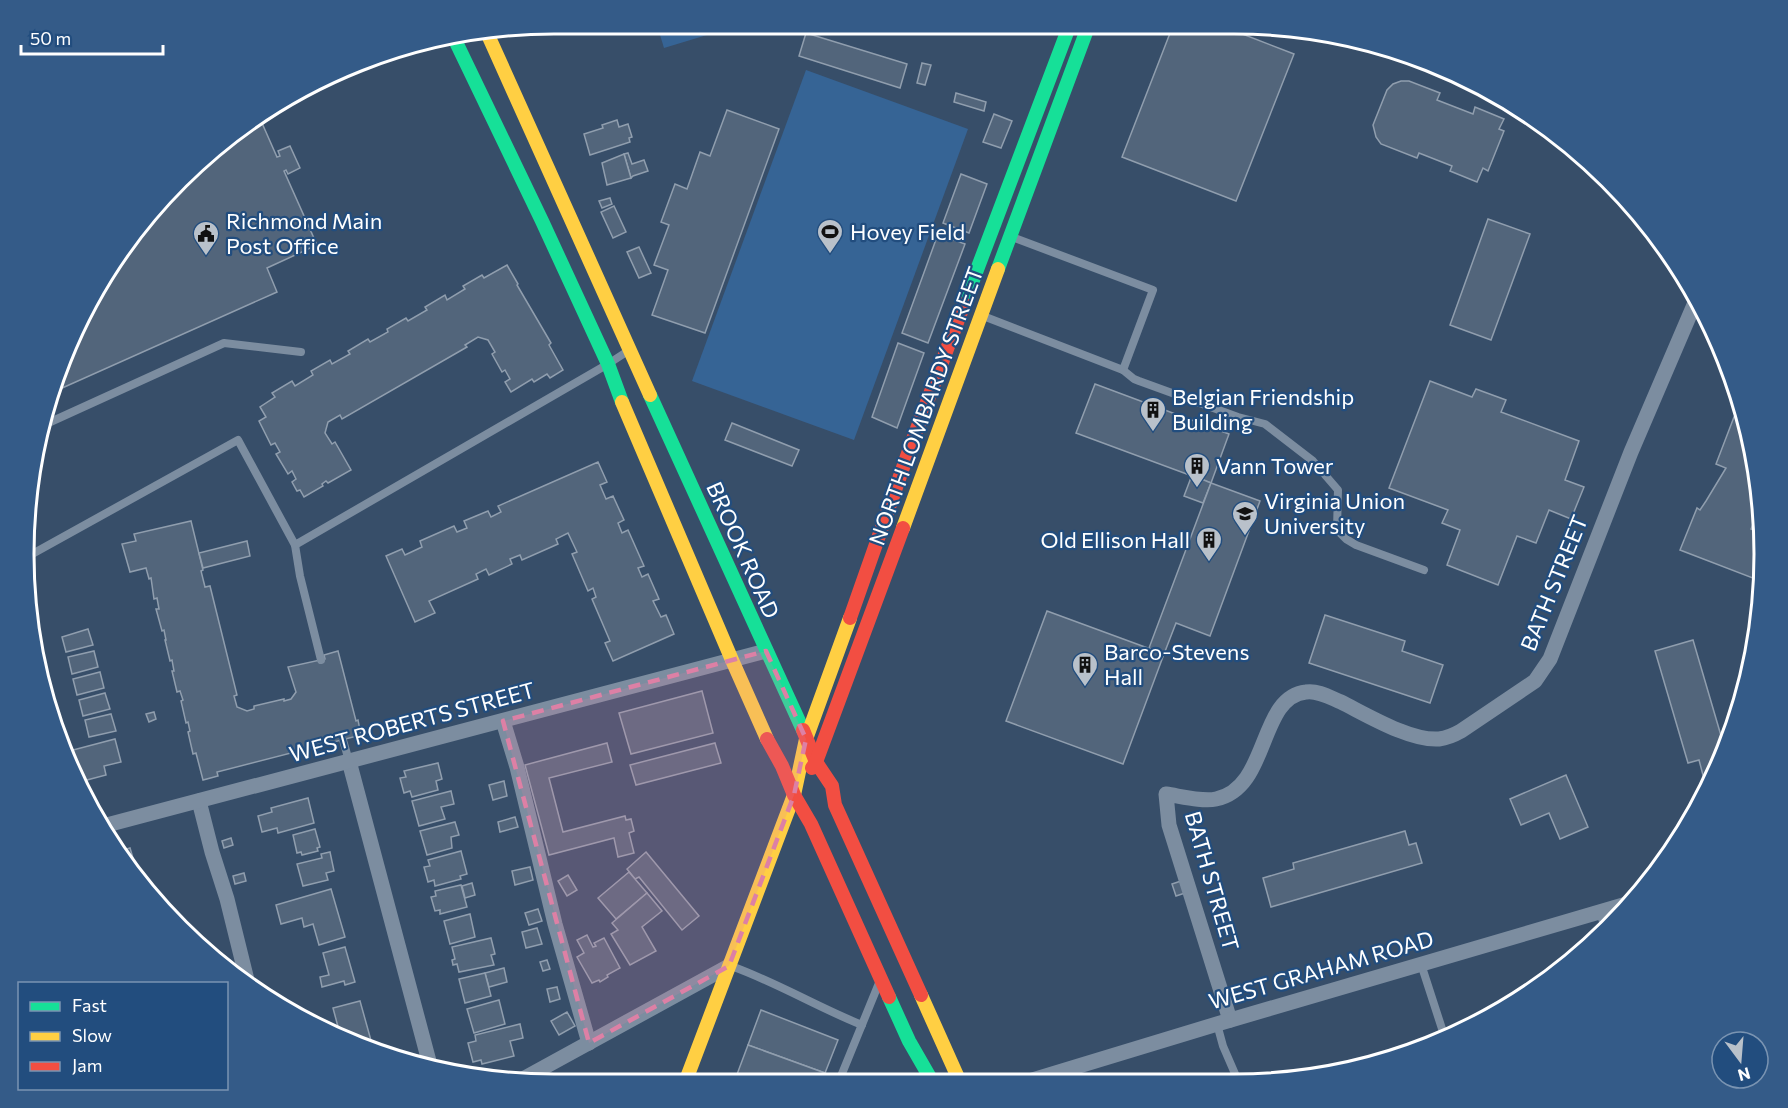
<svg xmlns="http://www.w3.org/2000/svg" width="1788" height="1108" viewBox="0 0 1788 1108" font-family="Commissioner,sans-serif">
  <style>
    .green { fill: #366495 }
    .building { fill: #52657b; stroke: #909eae; stroke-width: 1.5 }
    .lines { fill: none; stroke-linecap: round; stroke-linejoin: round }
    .lane { stroke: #7c8da0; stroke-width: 8 }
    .street { stroke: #7c8da0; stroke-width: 15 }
    .fast { stroke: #16e098; stroke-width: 14 }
    .slow { stroke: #ffcf43; stroke-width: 14 }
    .jam { stroke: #f24e42; stroke-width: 14 }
    .marked { fill: #dd80a5; fill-opacity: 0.2; stroke: #dd80a5; stroke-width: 4.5; stroke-dasharray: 12 8; stroke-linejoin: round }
    .labels { text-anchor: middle; stroke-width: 4.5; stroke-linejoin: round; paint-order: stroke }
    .poi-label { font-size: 22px; fill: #fff; stroke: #224d7e; text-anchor: start }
    .street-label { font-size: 22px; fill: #fff; stroke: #224d7e }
    .rim { fill: none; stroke: #fff; stroke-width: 3 }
  </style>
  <rect width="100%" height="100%" fill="#374e69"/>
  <g class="green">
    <polygon points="657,25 740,25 664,48"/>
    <polygon points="806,70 968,129 854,440 692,381"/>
  </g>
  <g class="building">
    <polygon points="1172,28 1227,28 1294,54 1236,201 1122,157"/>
    <polygon points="806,33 907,64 900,88 799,56"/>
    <polygon points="922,63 931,65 925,85 917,83"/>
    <polygon points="1401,81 1409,81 1440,93 1437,100 1473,114 1475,107 1504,119 1499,129 1504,131 1488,171 1483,168 1477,182 1450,171 1452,166 1419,153 1417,158 1381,144 1376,137 1373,125 1387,90 1393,84"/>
    <polygon points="956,93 986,102 984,111 954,102"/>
    <polygon points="727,110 779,129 705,333 652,315 668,270 654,265 669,225 661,222 675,184 687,189 700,152 710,156"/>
    <polygon points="258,114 277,157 280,156 278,151 290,146 300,168 288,174 286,170 284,171 317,245 267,268 277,292 51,393 52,383 134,231"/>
    <polygon points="994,114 1012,121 1001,148 983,142"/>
    <polygon points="617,120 619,127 628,124 632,137 629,138 630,142 590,155 584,134 603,128 602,125"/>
    <polygon points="628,153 632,164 644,160 648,171 633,176 631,178 624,154"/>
    <polygon points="624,154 631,178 607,185 602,163"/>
    <polygon points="961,174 987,184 969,233 943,223"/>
    <polygon points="610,198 612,204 602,208 599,201"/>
    <polygon points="614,206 626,232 613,238 601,212"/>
    <polygon points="1488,219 1530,234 1491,340 1450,325"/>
    <polygon points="938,234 965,244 928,343 902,333"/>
    <polygon points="639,247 651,273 639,278 627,252"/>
    <polygon points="507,265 518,284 517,285 551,343 549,345 563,370 550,378 547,374 534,382 532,379 511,392 505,382 510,379 505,370 502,372 492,354 495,352 488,340 478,337 465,345 467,347 342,419 340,415 328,422 325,433 332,444 335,442 351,470 328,483 326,481 322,484 323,486 304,497 300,490 297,491 292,482 296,479 292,471 288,474 276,454 280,452 275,443 271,445 259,421 266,417 260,407 275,397 272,393 292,381 295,386 313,375 311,371 330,360 332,364 350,354 348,351 368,339 370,342 388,332 387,329 406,318 408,321 427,310 425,307 445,295 447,300 465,289 463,286 482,275 484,278"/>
    <polygon points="898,343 924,353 897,428 872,417"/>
    <polygon points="1430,381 1472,397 1476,389 1506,400 1501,412 1579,441 1565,480 1584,487 1571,519 1549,510 1536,543 1517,536 1498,585 1447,565 1460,530 1442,523 1448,510 1389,488"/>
    <polygon points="1095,384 1229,434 1211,483 1076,433"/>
    <polygon points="1734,417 1744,421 1744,420 1760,485 1760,507 1751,529 1761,533 1763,582 1680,550 1697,508 1700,510 1706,501 1726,468 1716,464"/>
    <polygon points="732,423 799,450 792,466 725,440"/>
    <polygon points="598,462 607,482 600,485 606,499 613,496 624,520 618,523 622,533 628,530 644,566 638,568 642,577 648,574 659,599 653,601 661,617 666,615 674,634 613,661 605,643 610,641 592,599 596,597 593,588 588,591 572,554 577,552 568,533 556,539 558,544 522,560 520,555 510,559 512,564 489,575 486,569 476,574 478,579 429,601 435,613 415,622 386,556 402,549 405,555 422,547 420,541 454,526 457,532 467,528 464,521 488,511 491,517 501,512 498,506"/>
    <polygon points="1192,475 1211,483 1203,503 1184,496"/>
    <polygon points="1211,483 1260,501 1210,636 1176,623 1164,654 1149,648"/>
    <polygon points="191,521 203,570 201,571 205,587 210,586 237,695 234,696 237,707 247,711 254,709 254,706 284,699 284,701 291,699 296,692 288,667 325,659 324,655 338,651 356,721 358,720 361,735 217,772 218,776 203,780 196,753 193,754 188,732 190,731 188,722 186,723 181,701 183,700 180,691 177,692 172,671 174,671 172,660 170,661 165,640 166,640 164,630 162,631 156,609 159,609 157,598 154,599 151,578 149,579 146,568 130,572 122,544 136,541 134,534"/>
    <polygon points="247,541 250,556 203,568 199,553"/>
    <polygon points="1047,611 1164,654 1123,764 1006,721"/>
    <polygon points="1325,615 1405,641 1402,651 1443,665 1430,703 1309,663"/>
    <polygon points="88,629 93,645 66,652 62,637"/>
    <polygon points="1693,640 1722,739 1729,737 1714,776 1704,779 1699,760 1688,763 1655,651"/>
    <polygon points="94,651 98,667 72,674 68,657"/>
    <polygon points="100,672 104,688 77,695 73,679"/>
    <polygon points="702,691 713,733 631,754 619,713"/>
    <polygon points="105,693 110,709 83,716 79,700"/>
    <polygon points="154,712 156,719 149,722 146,714"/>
    <polygon points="111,714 116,731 89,737 85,720"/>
    <polygon points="115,739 121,762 104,766 106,775 83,781 73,750"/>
    <polygon points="607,743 612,762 549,778 563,832 625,816 626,820 631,819 634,831 629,833 634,853 618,857 614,838 549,855 525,765"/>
    <polygon points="715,743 721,763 636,785 630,765"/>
    <polygon points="438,763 442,779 436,781 438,790 412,797 410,791 404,793 400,778 406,777 404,771"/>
    <polygon points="1566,775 1588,827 1560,839 1549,813 1521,825 1510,799"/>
    <polygon points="504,781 507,796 493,800 489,785"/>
    <polygon points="451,791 454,804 441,807 445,819 419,826 412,801"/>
    <polygon points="308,798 314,823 278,833 277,828 262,832 258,816 272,812 271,808"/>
    <polygon points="515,817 518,827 500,832 498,822"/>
    <polygon points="455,822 459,835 451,837 452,848 427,855 420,831"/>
    <polygon points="315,829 320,847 317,848 318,851 302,855 301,852 297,853 293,835"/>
    <polygon points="1405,831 1409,845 1416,843 1422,863 1271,907 1263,878 1294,869 1293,863"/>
    <polygon points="231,838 233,845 224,848 222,841"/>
    <polygon points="130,848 138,875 117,852"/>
    <polygon points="461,851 467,874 460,876 461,879 435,886 434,880 428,882 424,867 430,866 428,860"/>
    <polygon points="330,852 334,871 326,873 328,880 303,886 297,864 322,858 321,854"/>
    <polygon points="646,852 699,916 682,930 639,877 635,879 627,869"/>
    <polygon points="530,867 533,880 515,885 512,871"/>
    <polygon points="629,872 647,893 616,919 598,898"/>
    <polygon points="244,873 246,881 235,884 233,876"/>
    <polygon points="568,875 577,890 567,896 558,881"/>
    <polygon points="1184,880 1188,892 1176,896 1172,884"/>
    <polygon points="472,883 475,895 465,898 462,886"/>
    <polygon points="461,885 467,907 440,914 440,910 435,911 431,897 436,896 435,891"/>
    <polygon points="331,889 345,937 319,945 313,924 304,927 302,918 281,924 276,905"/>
    <polygon points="647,893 662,911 642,927 656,951 630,965 611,934 618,930 612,923"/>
    <polygon points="538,909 542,921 529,925 525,913"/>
    <polygon points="470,914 475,937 450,944 444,921"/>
    <polygon points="537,928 542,944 526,948 522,932"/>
    <polygon points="587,935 593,947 596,946 594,943 604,938 620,968 607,975 608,977 600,982 599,980 592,983 577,957 584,953 577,940"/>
    <polygon points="491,938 495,954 491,955 494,965 459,972 457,964 453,965 452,960 455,959 452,947"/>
    <polygon points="345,947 355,982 345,985 344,981 322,987 320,977 329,975 323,953"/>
    <polygon points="547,960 550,969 543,971 540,962"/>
    <polygon points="504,968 507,982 489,987 485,973"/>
    <polygon points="485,973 491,996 465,1003 459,979"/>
    <polygon points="557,987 560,999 550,1002 547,989"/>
    <polygon points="499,1000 505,1024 474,1033 467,1009"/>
    <polygon points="360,1001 372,1044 363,1047 351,1044 341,1038 333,1008"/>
    <polygon points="761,1010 838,1040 825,1073 748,1045"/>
    <polygon points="567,1012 575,1026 559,1035 551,1021"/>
    <polygon points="520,1024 523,1038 510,1041 514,1056 482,1064 481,1060 473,1062 468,1043 476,1041 475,1035"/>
    <polygon points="748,1045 825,1073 836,1078 834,1081 745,1081 736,1077"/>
  </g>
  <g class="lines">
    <g class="lane">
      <polyline points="1012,237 1153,290 1123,370"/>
      <polyline points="983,316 1123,370 1134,379 1139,381 1238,417 1265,424 1313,461 1338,490 1337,530 1346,539 1356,545 1424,570"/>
      <polyline points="46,424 224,343 301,352"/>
      <polyline points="295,545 300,576 321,660"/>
      <polyline points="25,558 238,440 295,545 608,364 628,351"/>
      <polyline points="343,740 349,761"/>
      <polyline points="1599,912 1606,928"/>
      <polyline points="1421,964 1445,1038"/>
      <path d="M 731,966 C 776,982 817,1007 862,1025"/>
      <polyline points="1217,1024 1223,1046 1239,1083"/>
      <polyline points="1315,1075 1339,1068"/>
      <polyline points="839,1081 879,983"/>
    </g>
    <g class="street">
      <polyline points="503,721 517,767 555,924 589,1043"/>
      <polyline points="349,761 430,1065"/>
      <polyline points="199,801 212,852 227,899 248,984"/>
      <polyline points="103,826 766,651"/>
      <path d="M 1230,1020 L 1169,825 L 1166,794 C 1180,796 1203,802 1216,799 C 1270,788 1258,697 1306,692 C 1318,690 1331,698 1341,702 C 1367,715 1410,741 1439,739 C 1447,738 1454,735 1461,731 L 1535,681 L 1550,659 L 1631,452 L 1697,298"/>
      <polyline points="521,1080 729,966"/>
      <polyline points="1026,1082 1217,1024 1630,903"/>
    </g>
    <g class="fast">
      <polyline points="455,40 542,221 608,364 622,402"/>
      <polyline points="998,269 1088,27"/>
      <polyline points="964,304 1069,27"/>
      <polyline points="650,395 803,730"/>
      <polyline points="889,997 909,1041 932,1081"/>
    </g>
    <g class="slow">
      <polyline points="488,35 650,395"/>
      <polyline points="622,402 732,660 767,739"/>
      <polyline points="903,528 998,269"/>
      <polyline points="921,995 960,1082"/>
      <polyline points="686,1080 794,795 806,739 850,618"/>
    </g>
    <g class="jam">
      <polyline points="850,618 912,442 964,304"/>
      <polyline points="803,730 816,762 832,786 835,805 921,995"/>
      <polyline points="767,739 782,766 794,795 811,824 889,997"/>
      <polyline points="812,768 816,762 903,528"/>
    </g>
  </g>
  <path class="marked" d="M 766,651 L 806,739 L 794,795 L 729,966 L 589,1043 L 503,721 Z"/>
  <defs>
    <symbol id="stadium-pin" viewBox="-11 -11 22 30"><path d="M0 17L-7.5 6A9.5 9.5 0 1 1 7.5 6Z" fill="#b9c1ca" stroke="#224d7e"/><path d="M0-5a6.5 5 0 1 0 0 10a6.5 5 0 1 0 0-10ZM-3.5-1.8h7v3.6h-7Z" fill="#111"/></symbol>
    <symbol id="civic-pin" viewBox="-11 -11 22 30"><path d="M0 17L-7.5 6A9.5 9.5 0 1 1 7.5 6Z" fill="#b9c1ca" stroke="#224d7e"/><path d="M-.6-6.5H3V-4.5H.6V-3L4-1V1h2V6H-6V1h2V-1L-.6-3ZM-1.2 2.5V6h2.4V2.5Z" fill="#111"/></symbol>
    <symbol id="building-pin" viewBox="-11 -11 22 30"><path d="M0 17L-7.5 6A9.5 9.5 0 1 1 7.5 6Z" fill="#b9c1ca" stroke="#224d7e"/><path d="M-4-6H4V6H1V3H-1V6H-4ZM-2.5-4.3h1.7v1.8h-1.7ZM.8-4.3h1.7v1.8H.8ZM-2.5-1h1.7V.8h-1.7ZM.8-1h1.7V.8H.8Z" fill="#111"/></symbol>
    <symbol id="university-pin" viewBox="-11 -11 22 30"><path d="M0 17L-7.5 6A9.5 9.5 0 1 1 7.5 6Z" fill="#b9c1ca" stroke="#224d7e"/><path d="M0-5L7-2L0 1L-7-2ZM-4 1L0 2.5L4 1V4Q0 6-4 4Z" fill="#111"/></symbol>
  </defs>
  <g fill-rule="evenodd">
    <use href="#stadium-pin" x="815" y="217" width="30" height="40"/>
    <use href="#civic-pin" x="191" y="219" width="30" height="40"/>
    <use href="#building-pin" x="1138" y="395" width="30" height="40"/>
    <use href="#building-pin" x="1182" y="451" width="30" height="40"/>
    <use href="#university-pin" x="1230" y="499" width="30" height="40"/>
    <use href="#building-pin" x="1194" y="525" width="30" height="40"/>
    <use href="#building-pin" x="1070" y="650" width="30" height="40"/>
  </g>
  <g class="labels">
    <g class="poi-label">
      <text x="226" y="229">Richmond Main<tspan x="226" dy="25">Post Office</tspan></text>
      <text x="850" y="240">Hovey Field</text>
      <text x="1172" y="405">Belgian Friendship<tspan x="1172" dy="25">Building</tspan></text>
      <text x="1216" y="474">Vann Tower</text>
      <text x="1264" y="509">Virginia Union<tspan x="1264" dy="25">University</tspan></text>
      <text x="1190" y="548" text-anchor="end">Old Ellison Hall</text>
      <text x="1104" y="660">Barco-Stevens<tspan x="1104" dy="25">Hall</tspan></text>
    </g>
    <g class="street-label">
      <text transform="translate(926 406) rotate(-70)" y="8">NORTH LOMBARDY STREET</text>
      <text transform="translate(743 550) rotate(66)" y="8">BROOK ROAD</text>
      <text transform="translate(1554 583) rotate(-68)" y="8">BATH STREET</text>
      <text transform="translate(412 722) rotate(-15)" y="8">WEST ROBERTS STREET</text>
      <text transform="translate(1212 881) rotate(74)" y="8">BATH STREET</text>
      <text transform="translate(1321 970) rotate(-16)" y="8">WEST GRAHAM ROAD</text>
    </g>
  </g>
  <path d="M0 0H1788V1108H0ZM554 34H1234A520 520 0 0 1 1754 554V554A520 520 0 0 1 1234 1074H554A520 520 0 0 1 34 554V554A520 520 0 0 1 554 34Z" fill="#345b88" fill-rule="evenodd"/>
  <path class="rim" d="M554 34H1234A520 520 0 0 1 1754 554V554A520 520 0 0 1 1234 1074H554A520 520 0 0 1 34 554V554A520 520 0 0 1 554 34Z"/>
  <rect x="18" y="982" width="210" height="108" fill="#224d7e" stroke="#7a94b2" stroke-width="1.5"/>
  <rect x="30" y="1002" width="30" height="9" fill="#16e098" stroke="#7a94b2" stroke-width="1.5"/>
  <text x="72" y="1012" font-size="18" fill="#ffffff">Fast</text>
  <rect x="30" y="1032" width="30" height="9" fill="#ffcf43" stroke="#7a94b2" stroke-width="1.5"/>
  <text x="72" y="1042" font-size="18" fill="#ffffff">Slow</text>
  <rect x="30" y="1062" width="30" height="9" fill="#f24e42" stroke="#7a94b2" stroke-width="1.5"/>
  <text x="72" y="1072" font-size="18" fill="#ffffff">Jam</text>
  <g transform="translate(1740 1060) rotate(164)"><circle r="28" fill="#224d7e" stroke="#7a94b2" stroke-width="1.5"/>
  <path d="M0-4.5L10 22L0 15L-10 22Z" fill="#b9c1ca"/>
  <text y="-9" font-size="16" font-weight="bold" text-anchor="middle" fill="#ffffff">N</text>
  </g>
  <path d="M21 45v9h142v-9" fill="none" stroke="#ffffff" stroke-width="3"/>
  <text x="30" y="45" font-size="18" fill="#ffffff" stroke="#224d7e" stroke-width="4.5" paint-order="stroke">50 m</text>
</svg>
